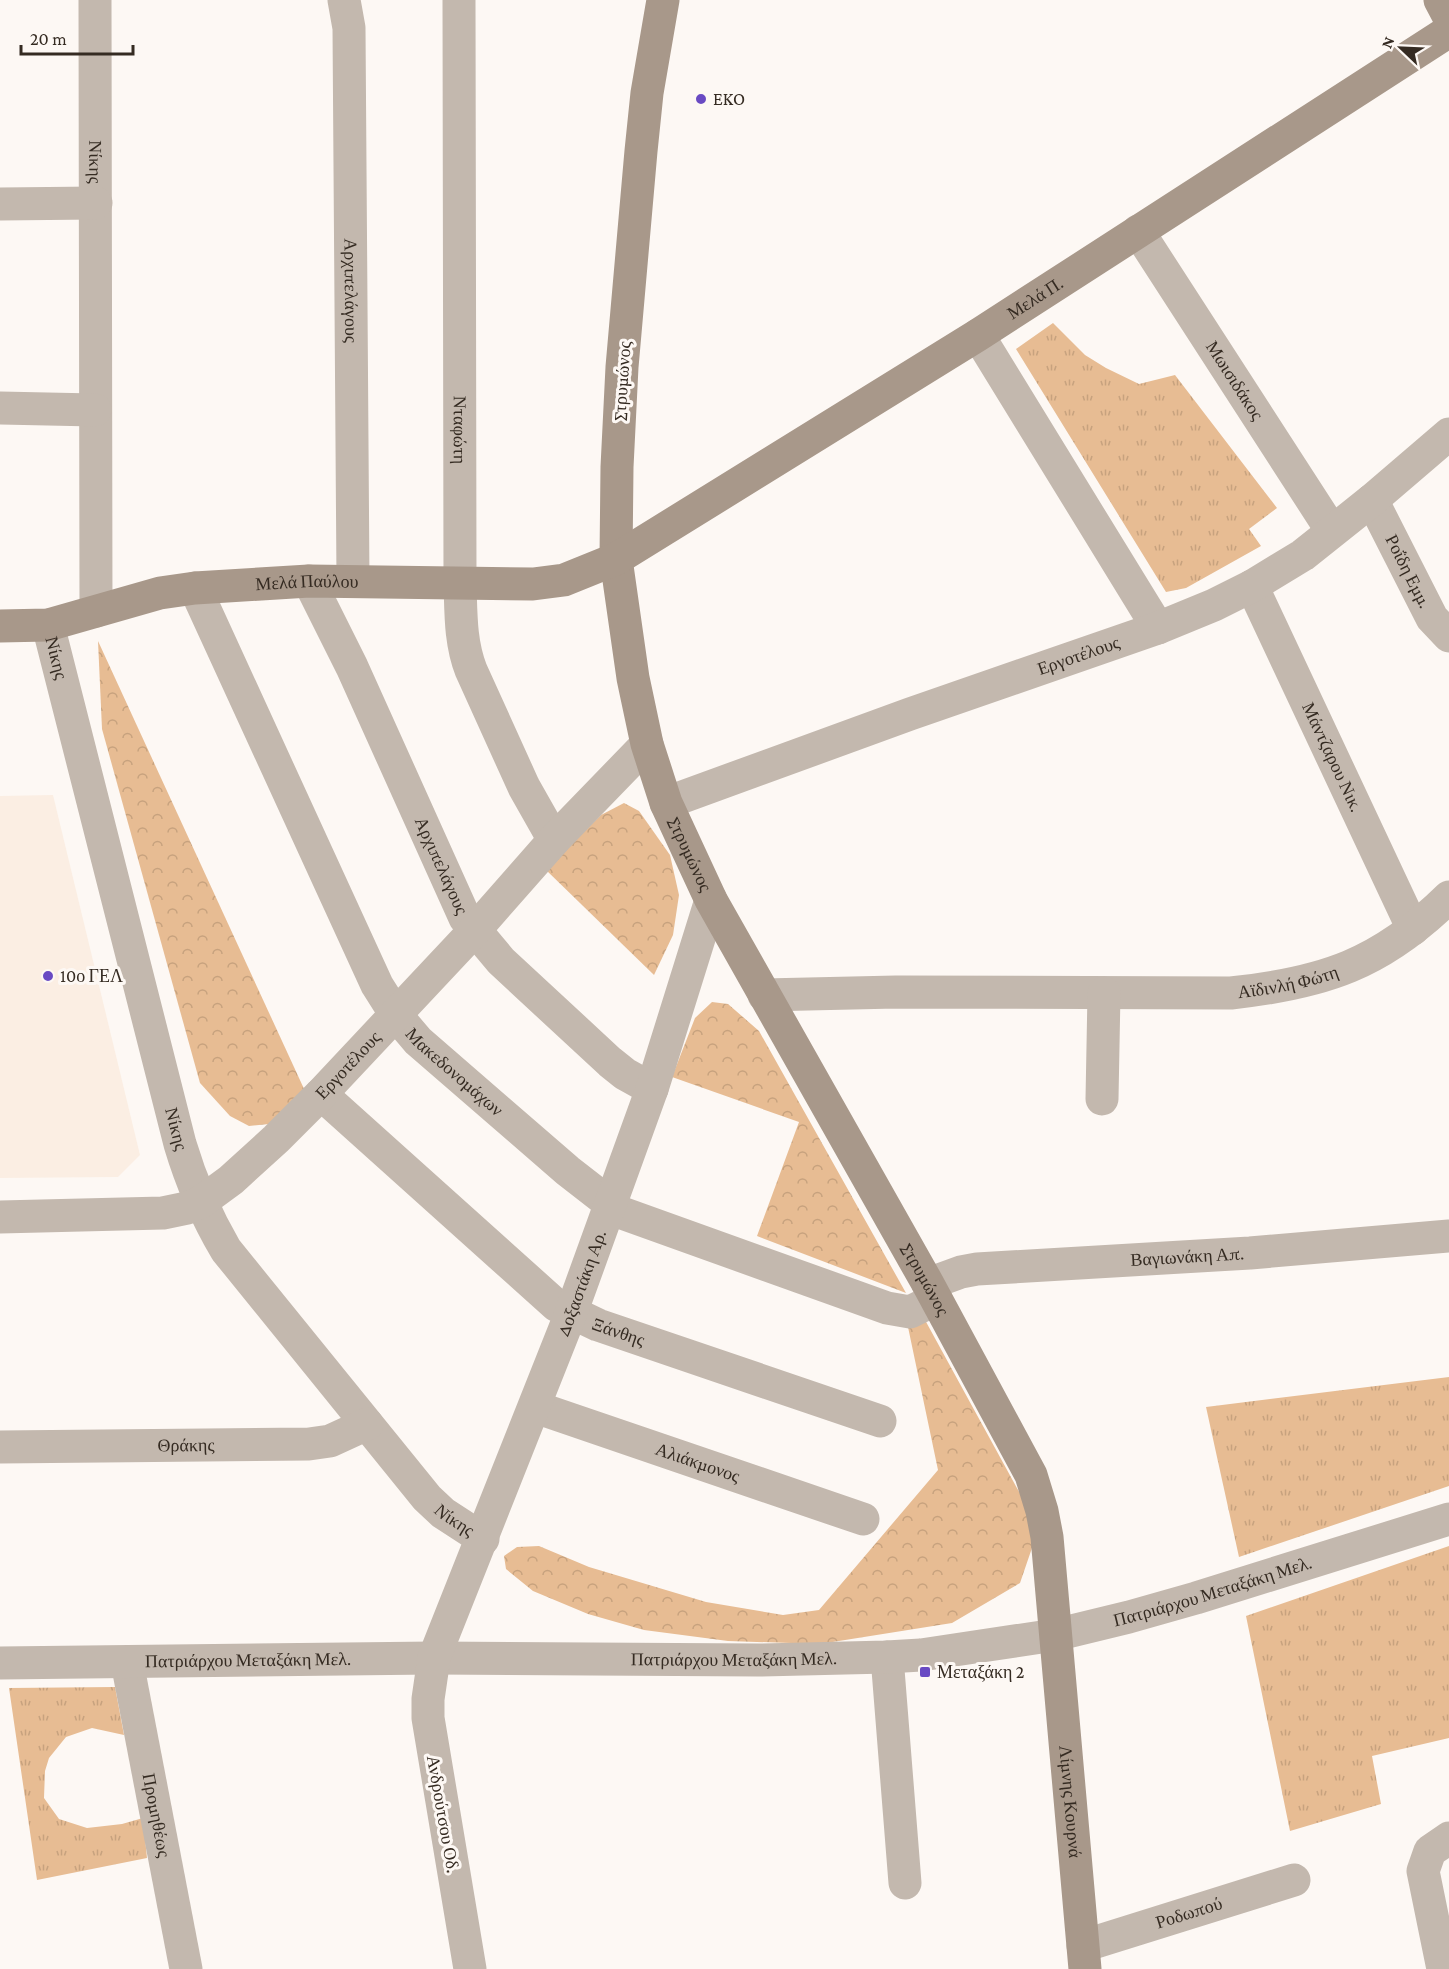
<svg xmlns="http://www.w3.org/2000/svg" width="1449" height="1969" viewBox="0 0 1449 1969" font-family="'Crimson Pro',serif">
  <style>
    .built { fill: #fbeee3 }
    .grass { fill: url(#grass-tufts) }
    .forest { fill: url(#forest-crowns) }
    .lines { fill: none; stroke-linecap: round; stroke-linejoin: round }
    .street { stroke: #c3b8ae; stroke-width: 33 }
    .secondary { stroke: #a8988a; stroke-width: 33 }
    .poi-dot { fill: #694ac3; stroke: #fdf8f4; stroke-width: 2 }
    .labels { text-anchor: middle; stroke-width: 6; stroke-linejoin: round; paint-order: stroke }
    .poi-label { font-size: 18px; fill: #352b22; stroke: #fdf8f4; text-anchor: start }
    .street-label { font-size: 18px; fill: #352b22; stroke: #fdf8f4 }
  </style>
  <defs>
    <pattern id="grass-tufts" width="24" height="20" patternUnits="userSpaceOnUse" patternTransform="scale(1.5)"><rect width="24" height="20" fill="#e7bc93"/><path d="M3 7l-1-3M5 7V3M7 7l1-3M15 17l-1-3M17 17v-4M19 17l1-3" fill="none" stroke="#c7a27e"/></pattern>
    <pattern id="forest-crowns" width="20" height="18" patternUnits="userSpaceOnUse" patternTransform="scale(1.5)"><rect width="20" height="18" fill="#e7bc93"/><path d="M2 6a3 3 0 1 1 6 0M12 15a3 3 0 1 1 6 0" fill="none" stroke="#c7a27e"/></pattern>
  </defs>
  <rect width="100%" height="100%" fill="#fdf8f4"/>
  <polygon class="built" points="53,795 140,1155 118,1177 0,1178 0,796"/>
  <g class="grass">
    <polygon points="1053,323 1085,355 1106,368 1139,384 1175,375 1277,508 1249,529 1261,546 1186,588 1166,592 1016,349"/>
    <polygon points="1449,1377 1449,1486 1239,1557 1206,1407"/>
    <polygon points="1449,1546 1449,1738 1372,1756 1381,1804 1290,1831 1246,1616"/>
    <polygon points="115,1687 124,1735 92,1728 66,1737 49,1758 45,1771 44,1798 59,1819 87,1828 122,1824 143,1818 147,1858 37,1880 9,1688"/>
  </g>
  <g class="forest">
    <polygon points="98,641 305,1091 269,1124 249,1126 230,1116 200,1083 102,729"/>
    <polygon points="624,803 639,811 670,855 679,895 673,935 654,975 545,869 601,815"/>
    <polygon points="712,1002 728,1004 759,1031 906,1293 757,1236 799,1122 672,1077 695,1018"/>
    <polygon points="925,1320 1029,1510 1033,1545 1020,1583 952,1623 820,1644 728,1641 644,1630 588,1614 533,1591 506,1569 504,1556 517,1547 539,1546 589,1567 706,1602 783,1615 819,1610 938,1470 908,1327"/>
  </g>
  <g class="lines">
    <g class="street">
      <path id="s1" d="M 95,0 L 96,611"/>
      <path id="s2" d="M 344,0 L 349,28 L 353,581"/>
      <path id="s3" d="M 459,0 L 460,583 C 461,612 460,642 471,670 L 524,787 L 554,840"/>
      <polyline points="0,204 96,203"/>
      <path id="s4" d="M 1138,231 L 1332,531"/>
      <polyline points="978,335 1158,628"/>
      <polyline points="0,408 95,410"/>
      <path id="s5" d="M 1372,500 L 1432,618 L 1449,636"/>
      <path id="s6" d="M 309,581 L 352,667 L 465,918 L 501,961 L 610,1062 L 625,1074 L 652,1089"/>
      <path id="s7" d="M 1252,586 L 1413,929"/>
      <path id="s8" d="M 195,588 L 377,985 L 396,1015 L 418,1041 L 568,1171 L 622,1213 L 887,1308 L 910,1312 L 936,1299"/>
      <path id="s9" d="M 48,625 L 180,1144 C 191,1181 206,1216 226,1250 L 427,1498 L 443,1513 L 483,1539"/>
      <path id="s10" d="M 666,803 L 910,714 L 1158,628 L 1214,605 L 1252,586 L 1303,555 L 1372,500 L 1449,434"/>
      <path id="s11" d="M 764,995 L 896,992 L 1231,993 C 1324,983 1381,964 1449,897"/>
      <path id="s12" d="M 321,1094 L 556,1305 L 598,1325 L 880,1421"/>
      <polyline points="1102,1099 1104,993"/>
      <path id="s13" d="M 0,1217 L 163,1213 L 187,1208 L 201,1202 L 231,1180 L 276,1139 L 321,1094 L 474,931 L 554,840 L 647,744"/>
      <path id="s14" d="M 928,1284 L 961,1272 L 977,1269 L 1250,1253 L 1449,1236"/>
      <path id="s15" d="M 535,1407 L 863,1519"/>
      <path id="s16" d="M 0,1447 L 309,1444 L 330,1441 L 367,1424"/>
      <polyline points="887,1657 905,1883"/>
      <path id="s17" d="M 127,1662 L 186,1969"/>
      <path id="s18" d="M 0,1663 L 434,1658 L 759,1660 L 887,1657 L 921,1655 L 1055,1635 L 1129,1617 L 1196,1598 L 1449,1519"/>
      <path id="s19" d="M 1083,1946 L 1294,1880"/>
      <path id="s20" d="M 470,1969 L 428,1718 L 428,1699 L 434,1658 L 571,1313 L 652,1089 L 711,900"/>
      <polyline points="1443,1969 1423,1871 1430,1851 1449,1838"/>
    </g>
    <g class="secondary">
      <path id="s21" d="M 663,0 L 647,93 L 641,151 L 622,367 L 617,467 L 616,559 L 633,678 L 647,744 L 666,803 L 711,900 L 928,1284 L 1031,1475 L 1042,1511 L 1047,1537 L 1085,1969"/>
      <polyline points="1440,0 1449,17"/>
      <path id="s22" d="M 0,626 L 48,625 L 160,593 L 195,588 L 309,581 L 533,584 L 564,580 L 616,559 L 978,335 L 1449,31"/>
    </g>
  </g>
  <g class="poi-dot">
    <circle cx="701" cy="99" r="6"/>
    <circle cx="48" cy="976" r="6"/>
    <rect x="919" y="1666" width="12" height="12" rx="3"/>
  </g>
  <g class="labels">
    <g class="poi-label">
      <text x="713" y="105">EKO</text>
      <text x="60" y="982">10ο ΓΕΛ</text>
      <text x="937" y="1678">Μεταξάκη 2</text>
    </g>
    <g class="street-label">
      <text dy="6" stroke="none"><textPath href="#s1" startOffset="162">Νίκης</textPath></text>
      <text dy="6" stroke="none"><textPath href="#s2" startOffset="291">Αρχιπελάγους</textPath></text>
      <text dy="6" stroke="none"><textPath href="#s22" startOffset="1119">Μελά Π.</textPath></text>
      <text transform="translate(622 381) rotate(-86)" y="6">Στρυμώνος</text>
      <text dy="6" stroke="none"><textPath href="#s4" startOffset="178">Μωισιδάκος</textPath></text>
      <text dy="6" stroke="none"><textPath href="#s3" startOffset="430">Νταφώτη</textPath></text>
      <text dy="6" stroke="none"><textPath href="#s5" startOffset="80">Ροΐδη Εμμ.</textPath></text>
      <text dy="6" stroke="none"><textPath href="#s22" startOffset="312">Μελά Παύλου</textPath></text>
      <text dy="6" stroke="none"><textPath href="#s10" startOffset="438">Εργοτέλους</textPath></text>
      <text dy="6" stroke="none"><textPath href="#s9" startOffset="34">Νίκης</textPath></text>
      <text dy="6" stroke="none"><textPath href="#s7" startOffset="189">Μάντζαρου Νικ.</textPath></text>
      <text dy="6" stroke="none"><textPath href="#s21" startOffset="868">Στρυμώνος</textPath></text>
      <text dy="6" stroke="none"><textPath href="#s6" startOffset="314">Αρχιπελάγους</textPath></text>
      <text dy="6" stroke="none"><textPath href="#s11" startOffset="525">Αϊδινλή Φώτη</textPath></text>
      <text dy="6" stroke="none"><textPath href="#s13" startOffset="404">Εργοτέλους</textPath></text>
      <text dy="6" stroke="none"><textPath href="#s8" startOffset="554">Μακεδονομάχων</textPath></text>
      <text dy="6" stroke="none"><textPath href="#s9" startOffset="520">Νίκης</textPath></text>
      <text dy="6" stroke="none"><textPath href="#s14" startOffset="262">Βαγιωνάκη Απ.</textPath></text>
      <text dy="6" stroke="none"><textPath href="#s21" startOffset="1354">Στρυμώνος</textPath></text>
      <text dy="6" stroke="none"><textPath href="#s20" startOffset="718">Δοξαστάκη Αρ.</textPath></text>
      <text dy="6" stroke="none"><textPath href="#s12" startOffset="384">Ξάνθης</textPath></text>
      <text dy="6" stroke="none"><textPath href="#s16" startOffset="186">Θράκης</textPath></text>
      <text dy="6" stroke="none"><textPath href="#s15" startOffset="172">Αλιάκμονος</textPath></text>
      <text dy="6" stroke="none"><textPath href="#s9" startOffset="1006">Νίκης</textPath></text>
      <text dy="6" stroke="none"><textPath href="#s18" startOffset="1220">Πατριάρχου Μεταξάκη Μελ.</textPath></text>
      <text dy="6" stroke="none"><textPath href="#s18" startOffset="734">Πατριάρχου Μεταξάκη Μελ.</textPath></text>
      <text dy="6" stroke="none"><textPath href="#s18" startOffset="248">Πατριάρχου Μεταξάκη Μελ.</textPath></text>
      <text dy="6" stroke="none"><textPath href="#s21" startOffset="1906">Λίμνης Κουρνά</textPath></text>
      <text transform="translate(443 1814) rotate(80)" y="6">Ανδρούτσου Οδ.</text>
      <text dy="6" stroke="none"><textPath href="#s17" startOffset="156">Προμηθέως</textPath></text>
      <text dy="6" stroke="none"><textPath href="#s19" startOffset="111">Ροδωπού</textPath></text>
    </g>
  </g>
  <g transform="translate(1401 48) rotate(293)" stroke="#fdf8f4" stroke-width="4.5" paint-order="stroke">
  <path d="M0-4.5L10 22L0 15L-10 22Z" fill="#352b22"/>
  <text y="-9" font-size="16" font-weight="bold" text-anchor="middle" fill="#352b22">N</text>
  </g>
  <path d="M21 45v9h112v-9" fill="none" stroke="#352b22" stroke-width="3"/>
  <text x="30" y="45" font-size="18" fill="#352b22" stroke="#fdf8f4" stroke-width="4.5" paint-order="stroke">20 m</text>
</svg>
